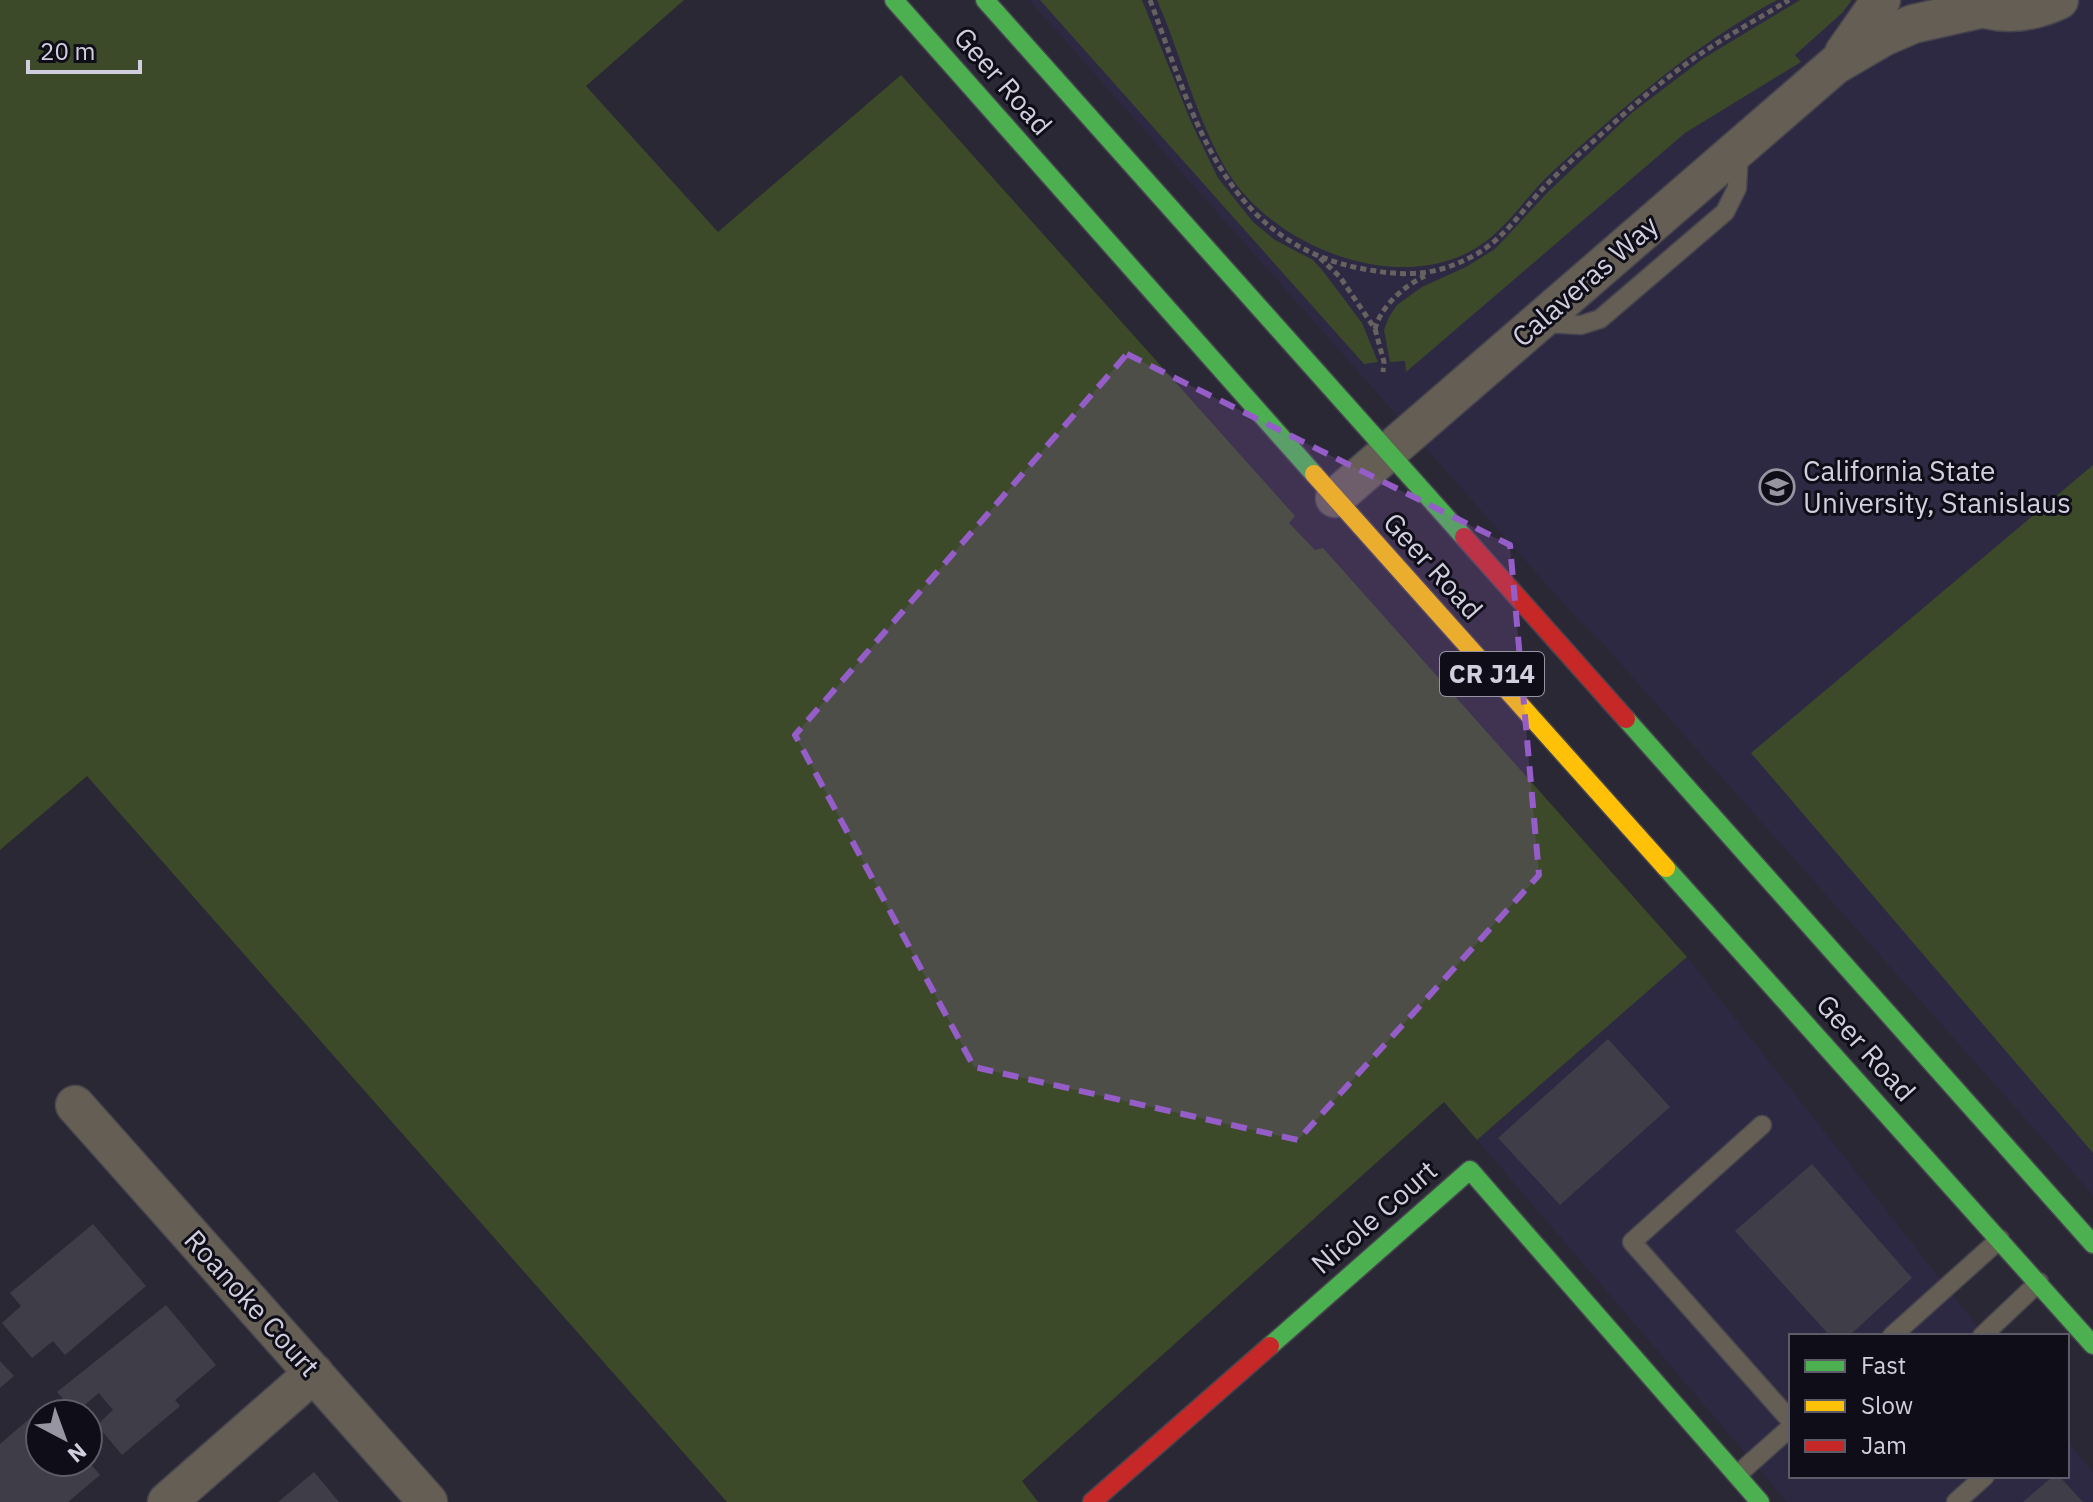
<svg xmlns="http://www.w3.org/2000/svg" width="2093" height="1502" viewBox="0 0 2093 1502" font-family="'IBM Plex Sans',sans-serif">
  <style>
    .built { fill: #2d2943 }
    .green { fill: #3c4a2a }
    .building { fill: #3f3d47 }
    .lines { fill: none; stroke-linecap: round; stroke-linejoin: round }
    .lane-casing { stroke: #46444e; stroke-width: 21 }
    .street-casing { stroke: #46444e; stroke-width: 41 }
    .fast-casing { stroke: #46444e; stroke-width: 21 }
    .slow-casing { stroke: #46444e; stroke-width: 21 }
    .jam-casing { stroke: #46444e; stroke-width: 21 }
    .path { stroke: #67625f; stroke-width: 5; stroke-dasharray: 6 4; stroke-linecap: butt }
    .lane { stroke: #655e54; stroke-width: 18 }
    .street { stroke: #655e54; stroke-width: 38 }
    .fast { stroke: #4caf50; stroke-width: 18 }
    .slow { stroke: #ffc107; stroke-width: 18 }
    .jam { stroke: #c62828; stroke-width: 18 }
    .marked { fill: #955dc8; fill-opacity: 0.2; stroke: #955dc8; stroke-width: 6; stroke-dasharray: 16 10; stroke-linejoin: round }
    .labels { text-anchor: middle; stroke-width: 6; stroke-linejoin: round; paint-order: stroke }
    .shield { fill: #0f0e18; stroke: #9795a3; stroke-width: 2 }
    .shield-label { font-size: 26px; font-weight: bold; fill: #d1cfde }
    .street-label { font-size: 28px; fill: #d1cfde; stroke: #0f0e18 }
    .poi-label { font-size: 28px; fill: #d1cfde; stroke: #0f0e18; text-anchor: start }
  </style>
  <rect width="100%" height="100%" fill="#2a2834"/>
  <g class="built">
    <polygon points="1029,0 2093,0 2093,1195 1604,645 1570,611"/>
    <polygon points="1687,957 1985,1336 1791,1336 1791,1476 2067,1476 2067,1440 2093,1473 2093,1502 1787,1502 1477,1140"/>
  </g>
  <g class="green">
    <polygon points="0,0 684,0 586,86 718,232 901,75 1295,516 1289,523 1315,550 1323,548 1687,957 1477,1140 1444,1102 1022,1481 1038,1502 727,1502 87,776 0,850"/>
    <polygon points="1040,0 1142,0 1191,122 1218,178 1253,222 1275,240 1313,260 1323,271 1362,323 1378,362 1364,364"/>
    <path d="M 1157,0 L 1777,0 C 1692,46 1622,108 1551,173 C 1523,199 1504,234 1469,252 C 1390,293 1274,245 1229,174 C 1196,120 1182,57 1157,0 Z"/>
    <polygon points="1800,0 1852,0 1842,13 1795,55 1801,62 1685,133 1406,372 1405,361 1390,362 1384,330 1389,317 1397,305 1422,287 1466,267 1495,249 1548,192 1633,112 1704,58"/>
    <polygon points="2093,465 2093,1153 1751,753"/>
  </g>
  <g class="building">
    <polygon points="1608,1039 1670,1107 1560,1205 1498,1138"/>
    <polygon points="1812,1164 1912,1278 1849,1336 1830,1336 1735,1231"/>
    <polygon points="93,1224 146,1286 65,1355 53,1341 32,1358 2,1323 21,1306 10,1293"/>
    <polygon points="166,1305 216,1365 175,1400 180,1406 122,1455 97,1425 113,1410 99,1393 75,1413 57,1392"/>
    <polygon points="0,1361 14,1376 0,1388"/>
    <polygon points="42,1408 47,1414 40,1414 38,1446 40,1462 52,1462 60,1472 72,1462 89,1462 100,1475 68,1502 0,1502 0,1444"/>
    <polygon points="314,1472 339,1502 278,1502"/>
    <polygon points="2053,1476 2059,1476 2083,1502 2023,1502"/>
  </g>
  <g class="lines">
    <defs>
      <g id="lane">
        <polyline points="1543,323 1581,325 1600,319 1725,212 1737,188 1739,151"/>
        <polyline points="1762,1125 1632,1242 1791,1421"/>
        <polyline points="1892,1336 2000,1239"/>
        <polyline points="1982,1336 2039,1282"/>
        <polyline points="1737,1475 1791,1427"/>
        <polyline points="1956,1502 1985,1476"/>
      </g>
      <g id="street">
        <path d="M 1960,0 C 1995,16 2024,16 2059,0"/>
        <polyline points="1844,53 1881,0"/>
        <polyline points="1335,498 1835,65 1883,37 1913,24 1980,9"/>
        <polyline points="75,1105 428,1502"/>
        <polyline points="167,1502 314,1373"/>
      </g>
      <g id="fast">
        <polyline points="894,0 1314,474"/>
        <polyline points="985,0 1464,537"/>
        <polyline points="1626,719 2093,1244"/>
        <polyline points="1666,868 2093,1345"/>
        <polyline points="1270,1346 1470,1170 1760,1502"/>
      </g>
      <polyline id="slow" points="1314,474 1666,868"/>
      <g id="jam">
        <polyline points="1464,537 1626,719"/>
        <polyline points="1092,1502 1270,1346"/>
      </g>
    </defs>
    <use href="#lane" class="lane-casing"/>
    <use href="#street" class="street-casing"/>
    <use href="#fast" class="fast-casing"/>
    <use href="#slow" class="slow-casing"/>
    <use href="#jam" class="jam-casing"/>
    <g class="path">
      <path d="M 1150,0 C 1194,116 1223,243 1364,269 C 1407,277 1436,276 1475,255 C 1501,240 1517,218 1536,196 C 1555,175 1576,156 1597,138 C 1629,109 1661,81 1696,57 C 1726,36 1758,19 1789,0"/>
      <path d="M 1320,258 L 1340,277 L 1375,329 C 1381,306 1404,286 1425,276"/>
      <polyline points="1375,329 1384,362 1383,372"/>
    </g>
    <use href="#lane" class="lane"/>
    <use href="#street" class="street"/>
    <use href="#fast" class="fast"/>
    <use href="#slow" class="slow"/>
    <use href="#jam" class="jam"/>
  </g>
  <path class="marked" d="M 1127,354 L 1510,545 L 1539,875 L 1298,1140 L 974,1067 L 795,735 Z"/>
  <defs>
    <symbol id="university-ring" viewBox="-11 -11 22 22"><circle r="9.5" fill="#0f0e18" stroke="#9795a2" stroke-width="1.5"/><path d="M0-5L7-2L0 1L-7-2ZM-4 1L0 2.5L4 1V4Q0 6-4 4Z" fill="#9795a2"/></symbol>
  </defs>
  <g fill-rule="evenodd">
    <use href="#university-ring" x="1757" y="467" width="40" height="40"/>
  </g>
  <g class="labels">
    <rect class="shield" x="1440" y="652" width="104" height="44" rx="6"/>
    <g class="shield-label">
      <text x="1492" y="683">CR J14</text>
    </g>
    <g class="street-label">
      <text transform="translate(1003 81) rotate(49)" y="10">Geer Road</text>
      <text transform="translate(1585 281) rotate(-41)" y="10">Calaveras Way</text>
      <text transform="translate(1433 566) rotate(48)" y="10">Geer Road</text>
      <text transform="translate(1866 1048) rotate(48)" y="10">Geer Road</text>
      <text transform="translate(1374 1217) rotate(-41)" y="10">Nicole Court</text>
      <text transform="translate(252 1303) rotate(48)" y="10">Roanoke Court</text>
    </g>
    <g class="poi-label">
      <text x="1803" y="481">California State<tspan x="1803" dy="32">University, Stanislaus</tspan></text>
    </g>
  </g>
  <rect x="1789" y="1334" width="280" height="144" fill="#0f0e18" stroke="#5d5b67" stroke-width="2"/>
  <rect x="1805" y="1360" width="40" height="12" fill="#4caf50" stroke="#5d5b67" stroke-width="2"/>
  <text x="1861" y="1374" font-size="24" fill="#d1cfde">Fast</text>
  <rect x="1805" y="1400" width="40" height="12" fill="#ffc107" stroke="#5d5b67" stroke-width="2"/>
  <text x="1861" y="1414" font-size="24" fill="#d1cfde">Slow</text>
  <rect x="1805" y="1440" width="40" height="12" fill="#c62828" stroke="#5d5b67" stroke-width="2"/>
  <text x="1861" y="1454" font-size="24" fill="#d1cfde">Jam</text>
  <g transform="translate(64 1438) rotate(139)"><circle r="38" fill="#0f0e18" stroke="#5d5b67" stroke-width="2"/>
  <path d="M0-6L14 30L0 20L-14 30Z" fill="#9795a2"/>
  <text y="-12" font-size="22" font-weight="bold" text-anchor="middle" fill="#d1cfde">N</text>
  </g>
  <path d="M28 60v12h112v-12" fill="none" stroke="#d1cfde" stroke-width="4"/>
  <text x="40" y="60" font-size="24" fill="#d1cfde" stroke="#0f0e18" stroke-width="6" paint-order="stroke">20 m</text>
</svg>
